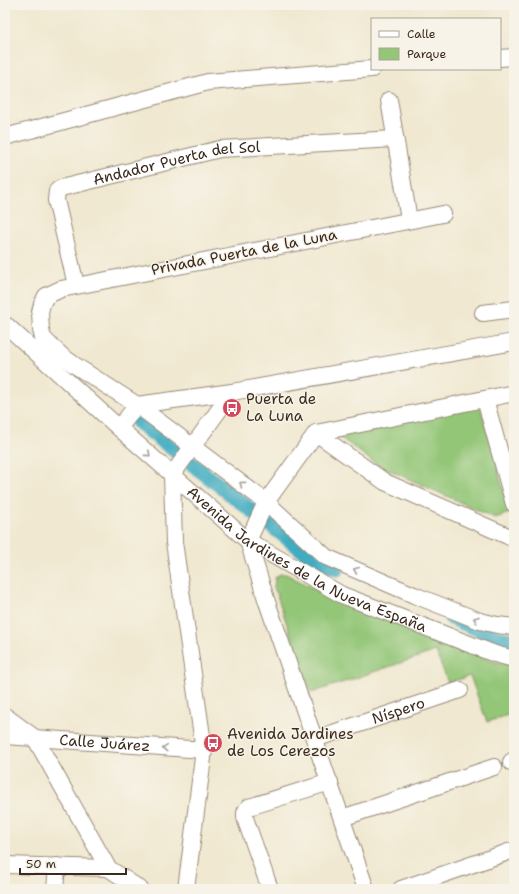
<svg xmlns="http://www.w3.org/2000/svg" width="519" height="894" viewBox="0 0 519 894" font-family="'Shantell Sans',sans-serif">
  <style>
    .green { fill: #93c677; stroke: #67784a }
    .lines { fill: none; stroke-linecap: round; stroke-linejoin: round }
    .canal { stroke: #41acc1; stroke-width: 15 }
    .minor-casing { stroke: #968977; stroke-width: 18 }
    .minor { stroke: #fff; stroke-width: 16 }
    .oneway { stroke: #a79f9a }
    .labels { text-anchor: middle; stroke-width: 3; stroke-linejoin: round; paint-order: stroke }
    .street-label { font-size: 15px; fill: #3b2a1e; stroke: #f7f3e8 }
    .poi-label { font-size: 15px; fill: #3b2a1e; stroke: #f7f3e8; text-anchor: start }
  </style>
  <rect width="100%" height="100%" fill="#f7f3e8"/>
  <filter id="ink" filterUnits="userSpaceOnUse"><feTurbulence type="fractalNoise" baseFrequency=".025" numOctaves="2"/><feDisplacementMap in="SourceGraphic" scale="8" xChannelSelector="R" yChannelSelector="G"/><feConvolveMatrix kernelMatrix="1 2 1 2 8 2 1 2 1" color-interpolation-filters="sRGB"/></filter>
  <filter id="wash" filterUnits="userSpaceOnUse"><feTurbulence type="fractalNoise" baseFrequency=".012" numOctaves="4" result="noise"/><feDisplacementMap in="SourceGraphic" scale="16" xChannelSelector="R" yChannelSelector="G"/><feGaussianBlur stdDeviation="0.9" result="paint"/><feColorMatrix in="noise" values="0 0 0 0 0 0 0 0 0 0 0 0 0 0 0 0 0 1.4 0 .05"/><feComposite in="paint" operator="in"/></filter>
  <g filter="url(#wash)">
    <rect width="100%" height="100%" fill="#f0e8d0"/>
    <g class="green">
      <polygon points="480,406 510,513 495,518 376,464 337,435"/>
      <polygon points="280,574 286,574 317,590 492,661 514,665 514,713 487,722 470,676 448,683 436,651 311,693 274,587 275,578"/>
    </g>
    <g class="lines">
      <g class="canal">
        <polyline points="138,422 315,560 337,569"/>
        <polyline points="451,618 499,638 514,640"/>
      </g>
    </g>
  </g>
  <g filter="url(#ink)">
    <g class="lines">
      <defs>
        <g id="minor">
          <polyline points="500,58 514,57"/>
          <polyline points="389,100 409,220"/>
          <polyline points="5,137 208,82 372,69"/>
          <polyline points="443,214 61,289 46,296 42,304 40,312 41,330 43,338 50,345 62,356 76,366 137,405 266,502 326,557 414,595 480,621 497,625 514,627"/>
          <path id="s1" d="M 76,285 L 56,200 L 57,191 L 61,188 L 220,149 L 395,139"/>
          <polyline points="483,313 514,309"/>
          <path id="s2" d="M 5,326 L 7,326 L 119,428 L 248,541 L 342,595 L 495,654 L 514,659"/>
          <polyline points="485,399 514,504"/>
          <polyline points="119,428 137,405 232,392 514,342"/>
          <polyline points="316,433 385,482 510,537 514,538"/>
          <polyline points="5,716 35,738 108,868"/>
          <path id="s3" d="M 5,736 L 204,750"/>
          <path id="s4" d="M 315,739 L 460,690"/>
          <polyline points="511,762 514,760"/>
          <polyline points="342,818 494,767"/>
          <polyline points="5,865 108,868 140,889"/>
          <polyline points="55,889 57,866"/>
          <polyline points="186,889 204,750 174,542 172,475 232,392"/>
          <path d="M 270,889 L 246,821 C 244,815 244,811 249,807 L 330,782"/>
          <polyline points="366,889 267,602 248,541 266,502 316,433 514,393"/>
          <polyline points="401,889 514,850"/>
        </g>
      </defs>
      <use href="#minor" class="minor-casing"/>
      <use href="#minor" class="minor"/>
    </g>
    <defs><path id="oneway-chevron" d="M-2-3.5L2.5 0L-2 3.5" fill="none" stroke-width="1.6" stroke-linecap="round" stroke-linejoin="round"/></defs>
    <g class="oneway">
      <use href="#oneway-chevron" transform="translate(148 454) rotate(41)"/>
      <use href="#oneway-chevron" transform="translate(242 484) rotate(-143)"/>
      <use href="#oneway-chevron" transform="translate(356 570) rotate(-157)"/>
      <use href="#oneway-chevron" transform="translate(476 619) rotate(-160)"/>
      <use href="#oneway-chevron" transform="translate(165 748) rotate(-176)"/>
    </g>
  </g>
  <defs>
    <symbol id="bus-disc" viewBox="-11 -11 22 22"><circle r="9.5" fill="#d1495b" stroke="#f7f3e8"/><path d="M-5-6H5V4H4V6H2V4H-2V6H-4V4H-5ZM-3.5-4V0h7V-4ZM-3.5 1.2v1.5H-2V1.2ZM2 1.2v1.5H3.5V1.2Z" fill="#fff"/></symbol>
  </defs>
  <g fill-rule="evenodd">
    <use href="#bus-disc" x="221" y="397" width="22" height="22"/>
    <use href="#bus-disc" x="202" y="732" width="22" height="22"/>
  </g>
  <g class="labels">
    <g class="street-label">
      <text dy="5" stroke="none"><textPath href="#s1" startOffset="220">Andador Puerta del Sol</textPath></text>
      <text transform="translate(244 252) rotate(-11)" y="5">Privada Puerta de la Luna</text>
      <text dy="5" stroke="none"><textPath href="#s2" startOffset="385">Avenida Jardines de la Nueva España</textPath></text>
      <text dy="5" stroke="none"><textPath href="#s4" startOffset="88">Níspero</textPath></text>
      <text dy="5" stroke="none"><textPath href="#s3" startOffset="100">Calle Juárez</textPath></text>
    </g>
    <g class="poi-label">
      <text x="246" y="404">Puerta de<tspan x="246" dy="17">La Luna</tspan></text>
      <text x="227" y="739">Avenida Jardines<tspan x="227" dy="17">de Los Cerezos</tspan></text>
    </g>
  </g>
  <rect width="519" height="894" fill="none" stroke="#f7f3e8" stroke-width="20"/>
  <rect x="371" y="18" width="130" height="52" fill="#f7f3e8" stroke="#aca397"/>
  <rect x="379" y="31" width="20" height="6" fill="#ffffff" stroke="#aca397"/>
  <text x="407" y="38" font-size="12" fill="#3b2a1e">Calle</text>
  <rect x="379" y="48" width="20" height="12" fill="#93c677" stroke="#aca397"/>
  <text x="407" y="58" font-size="12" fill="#3b2a1e">Parque</text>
  <path d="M20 868v6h106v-6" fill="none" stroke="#3b2a1e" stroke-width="2"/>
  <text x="26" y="868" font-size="12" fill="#3b2a1e" stroke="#f7f3e8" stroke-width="3" paint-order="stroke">50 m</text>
</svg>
